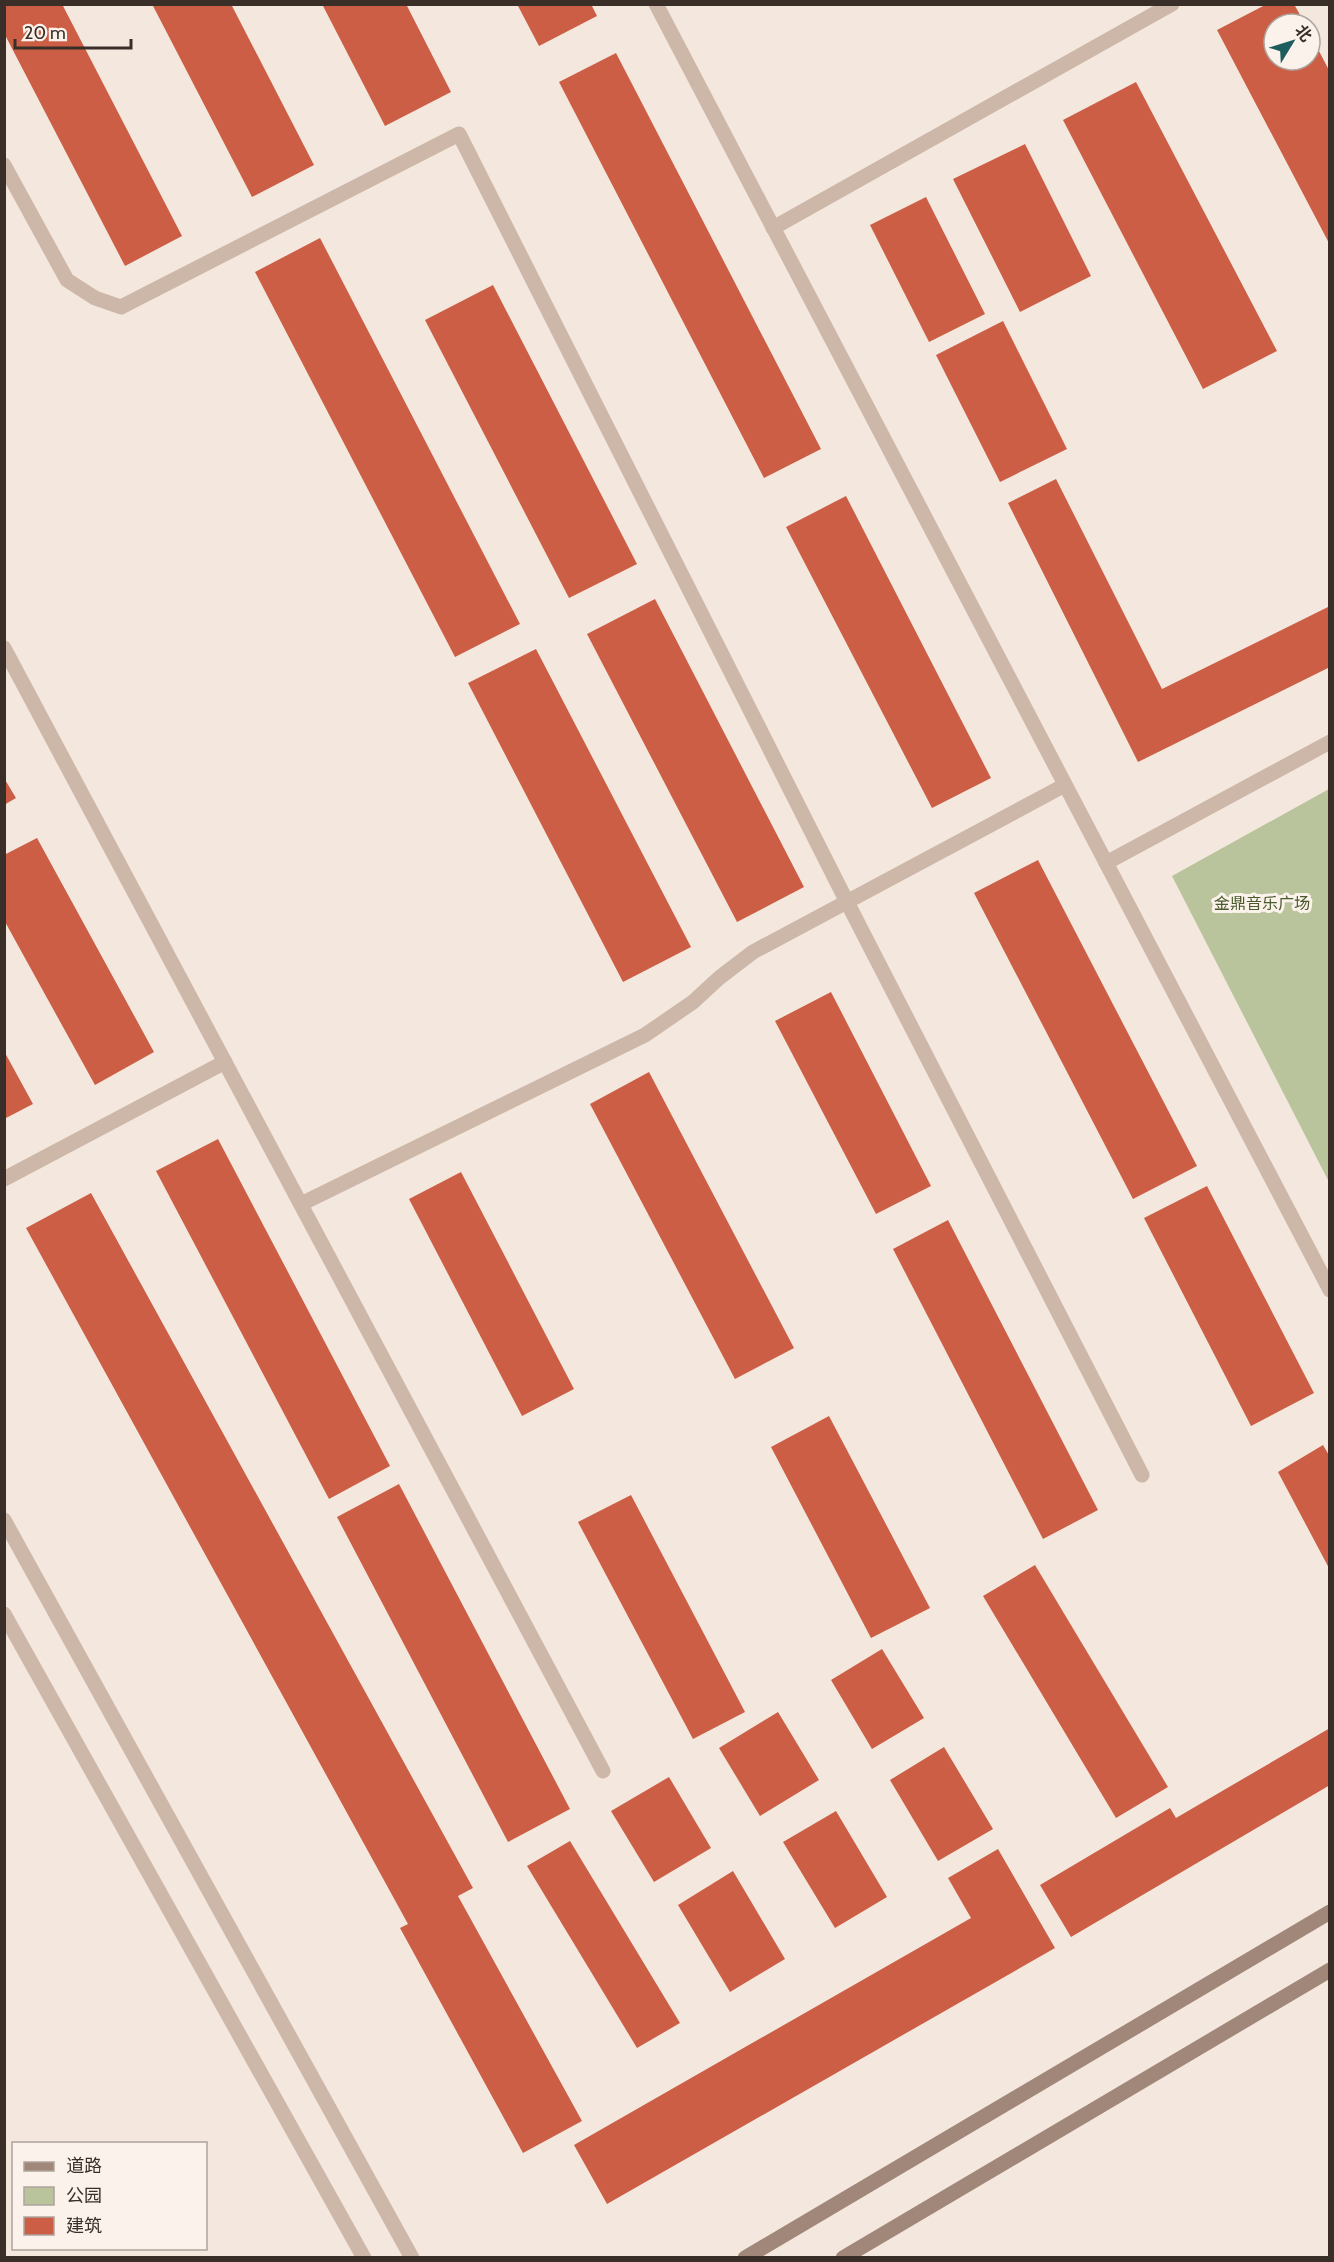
<svg xmlns="http://www.w3.org/2000/svg" width="1334" height="2262" viewBox="0 0 1334 2262" font-family="Cabin,'Noto Sans SC',sans-serif">
  <style>
    .green { fill: #b9c49d }
    .building { fill: #cb5e45 }
    .lines { fill: none; stroke-linecap: round; stroke-linejoin: round }
    .service { stroke: #cdb7a9; stroke-width: 15 }
    .minor { stroke: #cdb7a9; stroke-width: 15 }
    .tertiary { stroke: #cdb7a9; stroke-width: 15 }
    .secondary { stroke: #a1867a; stroke-width: 15 }
    .labels { text-anchor: middle; stroke-width: 6; stroke-linejoin: round; paint-order: stroke }
    .park-label { font-size: 16px; fill: #4b592c; stroke: #fbf3eb }
  </style>
  <rect width="100%" height="100%" fill="#f4e8de"/>
  <polygon class="green" points="1329,789 1329,1182 1172,876"/>
  <g class="building">
    <polygon points="4,4 62,4 182,236 125,266 4,33"/>
    <polygon points="152,4 231,4 314,165 252,197"/>
    <polygon points="322,4 406,4 451,92 385,126"/>
    <polygon points="517,4 591,4 597,16 539,46"/>
    <polygon points="1267,4 1294,4 1305,24 1274,24 1274,60 1310,60 1310,34 1330,72 1330,245 1217,30"/>
    <polygon points="616,53 821,449 764,478 559,82"/>
    <polygon points="1136,82 1277,351 1203,389 1063,120"/>
    <polygon points="1025,144 1091,276 1020,312 953,179"/>
    <polygon points="926,197 985,314 929,342 870,225"/>
    <polygon points="320,238 520,624 455,657 255,272"/>
    <polygon points="493,285 637,564 569,598 425,320"/>
    <polygon points="1003,321 1067,449 1000,482 936,355"/>
    <polygon points="1056,479 1162,689 1330,606 1330,667 1138,762 1008,503"/>
    <polygon points="846,496 991,778 932,808 786,527"/>
    <polygon points="655,599 804,887 737,922 587,634"/>
    <polygon points="536,649 691,947 623,982 468,683"/>
    <polygon points="4,778 16,798 4,805"/>
    <polygon points="37,838 154,1052 95,1085 4,920 4,855"/>
    <polygon points="1038,860 1197,1166 1133,1199 974,893"/>
    <polygon points="831,992 931,1186 876,1214 775,1021"/>
    <polygon points="4,1051 33,1104 4,1119"/>
    <polygon points="649,1072 794,1348 735,1379 590,1104"/>
    <polygon points="218,1139 390,1466 329,1499 156,1171"/>
    <polygon points="461,1172 574,1389 522,1416 409,1199"/>
    <polygon points="1207,1186 1314,1393 1251,1426 1144,1218"/>
    <polygon points="91,1193 473,1888 458,1896 582,2121 523,2153 400,1928 408,1924 26,1228"/>
    <polygon points="948,1220 1098,1510 1043,1539 893,1249"/>
    <polygon points="829,1416 930,1608 871,1638 771,1447"/>
    <polygon points="1323,1445 1330,1457 1330,1570 1278,1472"/>
    <polygon points="399,1484 570,1809 508,1842 337,1517"/>
    <polygon points="631,1495 745,1712 693,1739 578,1522"/>
    <polygon points="1035,1565 1168,1787 1116,1818 983,1596"/>
    <polygon points="882,1649 924,1718 872,1749 831,1680"/>
    <polygon points="778,1712 819,1780 760,1816 719,1748"/>
    <polygon points="1330,1728 1330,1785 1071,1937 1040,1885 1170,1808 1176,1818"/>
    <polygon points="944,1747 993,1829 938,1861 890,1780"/>
    <polygon points="669,1777 711,1848 654,1882 611,1811"/>
    <polygon points="836,1811 887,1897 835,1928 783,1842"/>
    <polygon points="570,1841 680,2023 637,2048 527,1866"/>
    <polygon points="998,1849 1055,1948 607,2204 574,2145 971,1918 948,1878"/>
    <polygon points="733,1871 785,1959 730,1992 678,1905"/>
  </g>
  <g class="lines">
    <g class="service">
      <polyline points="4,165 67,280 95,298 121,307 459,134 847,902 1142,1475"/>
      <polyline points="773,228 1172,4"/>
      <polyline points="4,648 603,1771"/>
      <polyline points="4,1179 225,1062"/>
      <polyline points="301,1204 645,1035 693,1002 719,978 753,952 1065,785"/>
    </g>
    <g class="minor">
      <polyline points="656,4 1330,1290"/>
      <polyline points="1106,863 1330,742"/>
    </g>
    <g class="tertiary">
      <polyline points="4,1520 412,2258"/>
      <polyline points="4,1614 364,2258"/>
    </g>
    <g class="secondary">
      <polyline points="745,2258 1330,1912"/>
      <polyline points="843,2258 1330,1970"/>
    </g>
  </g>
  <g class="labels">
    <g class="park-label">
      <text x="1262" y="909">金鼎音乐广场</text>
    </g>
  </g>
  <rect width="1334" height="2262" fill="none" stroke="#3a2e29" stroke-width="12"/>
  <rect x="12" y="2142" width="195" height="108" fill="#fbf3eb" stroke="#aea49d" stroke-width="1.5"/>
  <rect x="24" y="2162" width="30" height="9" fill="#a1867a" stroke="#aea49d" stroke-width="1.5"/>
  <text x="66" y="2172" font-size="18" fill="#3a2e29">道路</text>
  <rect x="24" y="2187" width="30" height="18" fill="#b9c49d" stroke="#aea49d" stroke-width="1.5"/>
  <text x="66" y="2202" font-size="18" fill="#3a2e29">公园</text>
  <rect x="24" y="2217" width="30" height="18" fill="#cb5e45" stroke="#aea49d" stroke-width="1.5"/>
  <text x="66" y="2232" font-size="18" fill="#3a2e29">建筑</text>
  <g transform="translate(1292 42) rotate(52)"><circle r="28" fill="#fbf3eb" stroke="#aea49d" stroke-width="1.5"/>
  <path d="M0-4.5L10 22L0 15L-10 22Z" fill="#1d5d5e"/>
  <text y="-9" font-size="16" font-weight="bold" text-anchor="middle" fill="#3a2e29">北</text>
  </g>
  <path d="M15 39v9h116v-9" fill="none" stroke="#3a2e29" stroke-width="3"/>
  <text x="24" y="39" font-size="18" fill="#3a2e29" stroke="#fbf3eb" stroke-width="4.5" paint-order="stroke">20 m</text>
</svg>
